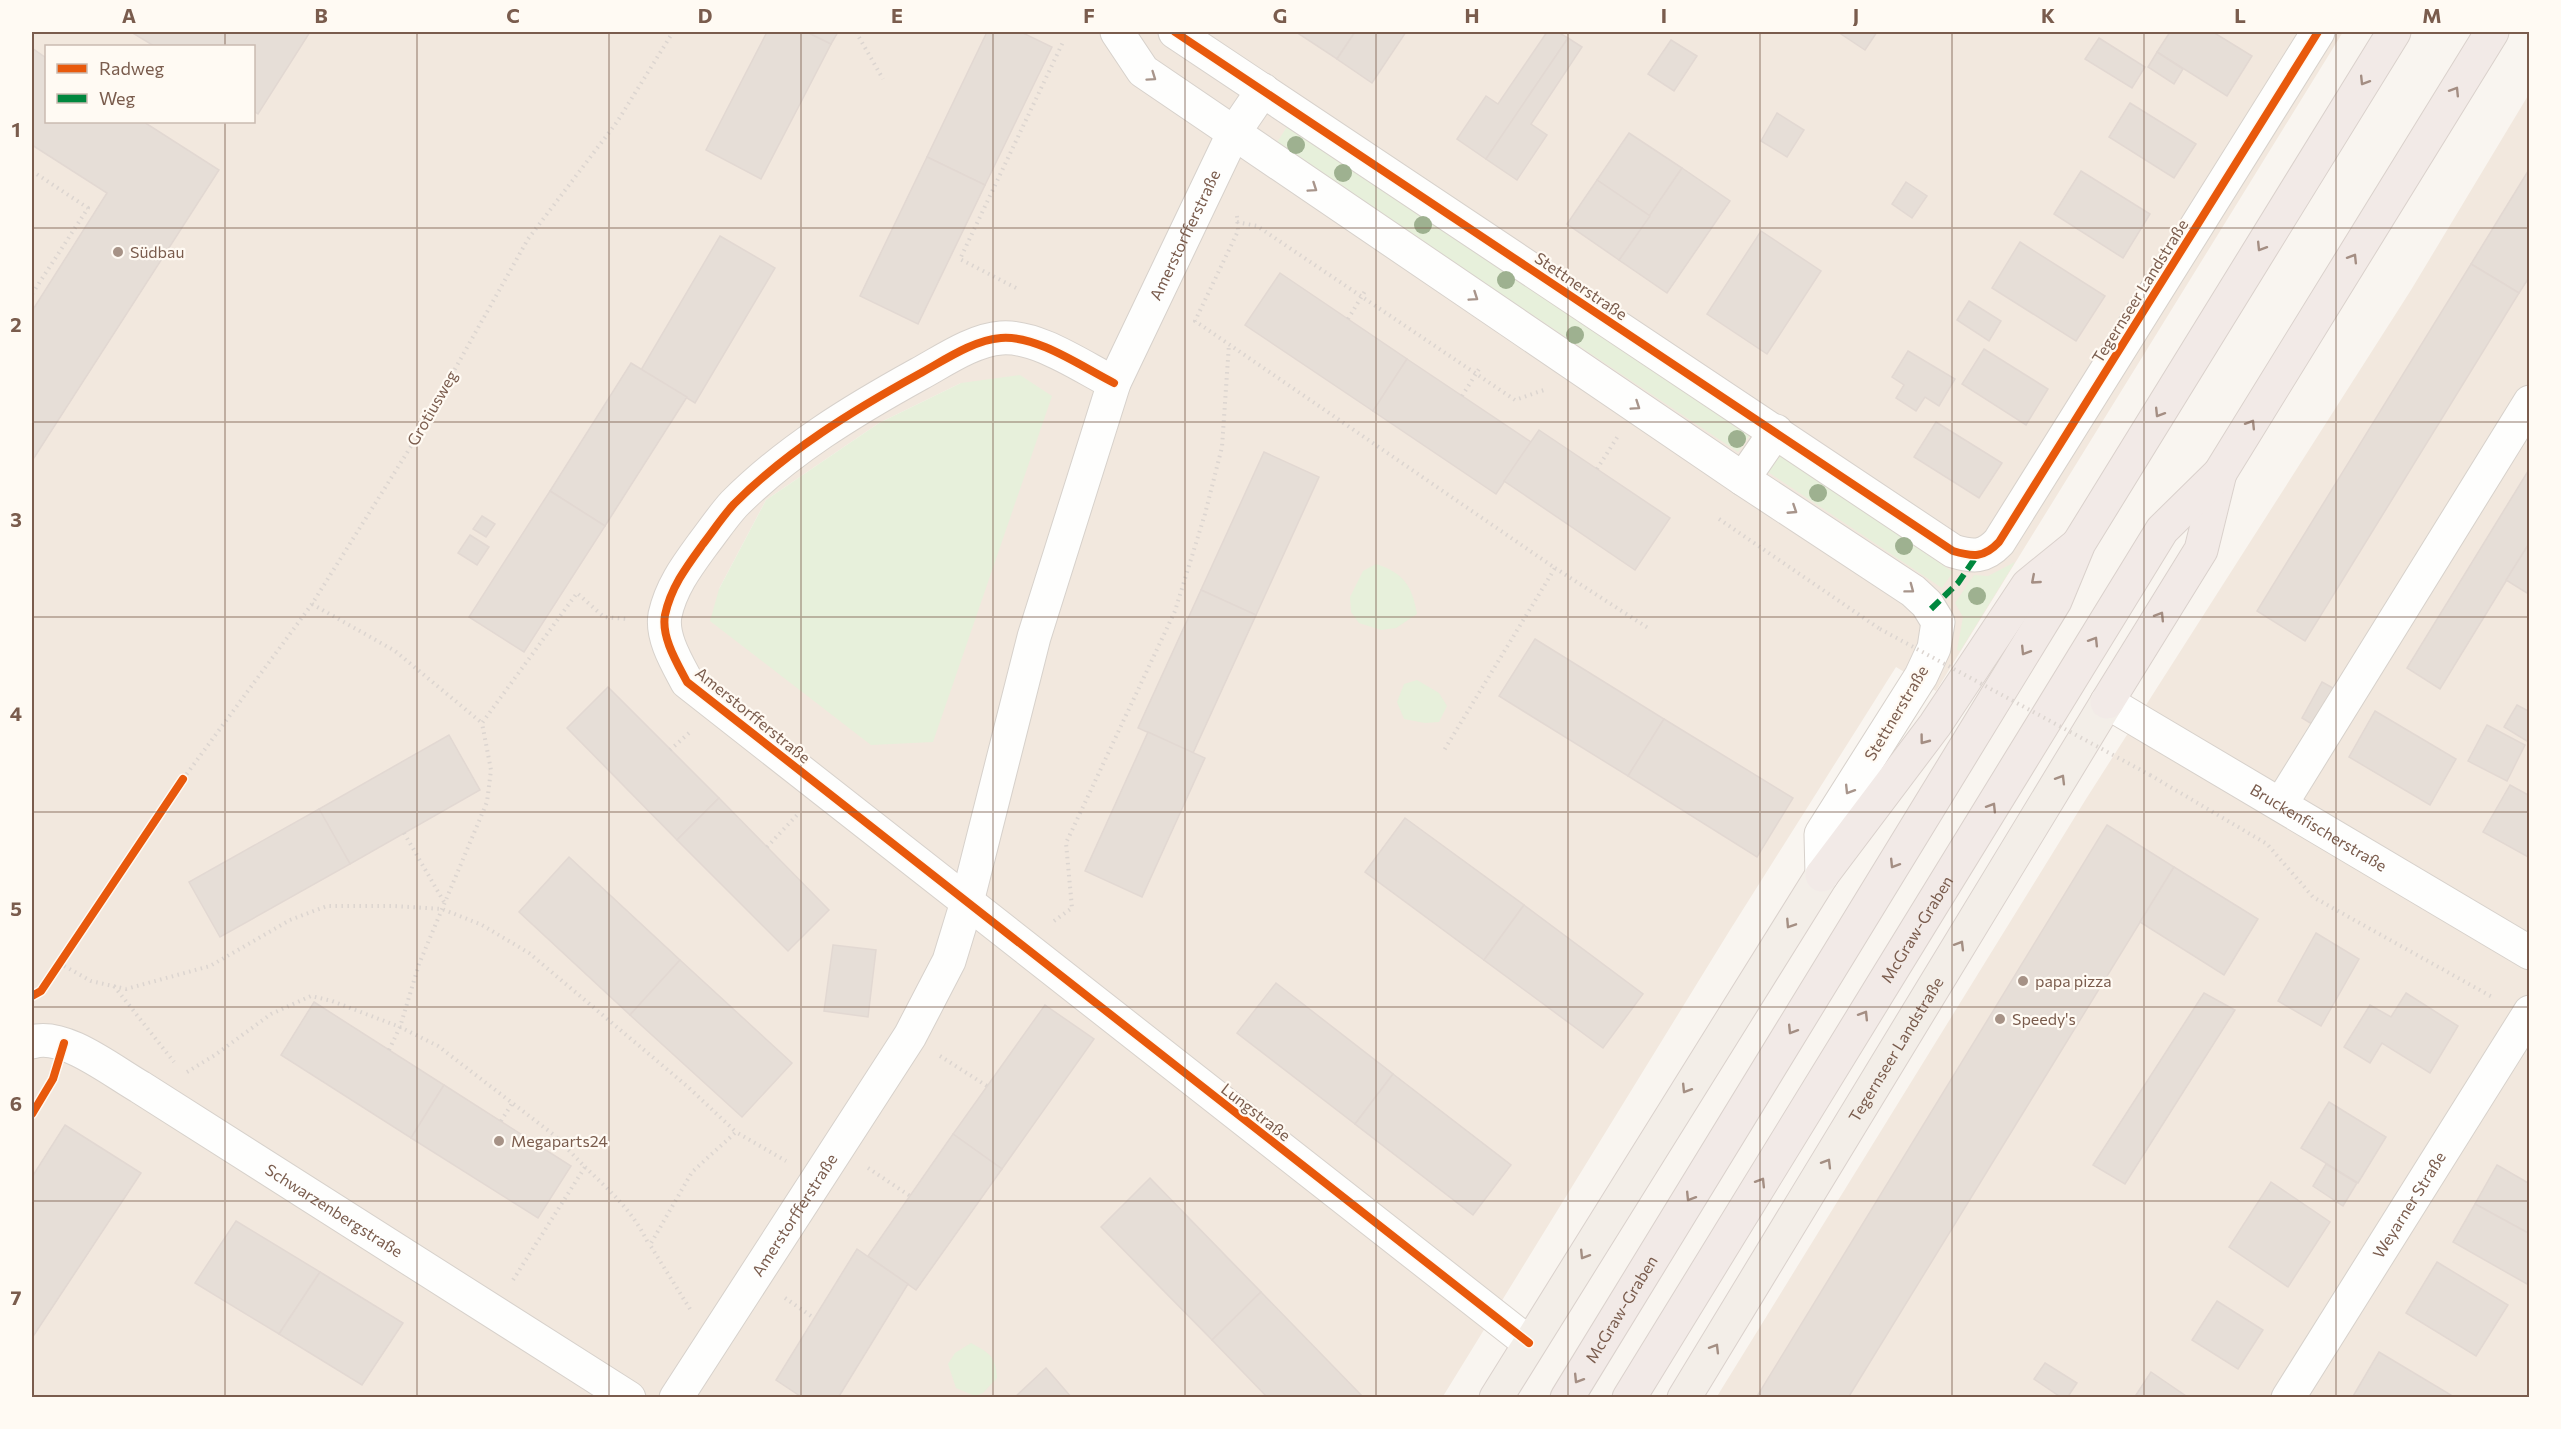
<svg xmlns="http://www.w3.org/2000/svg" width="2561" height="1429" viewBox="0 0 2561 1429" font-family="Commissioner,sans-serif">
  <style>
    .residential { fill: #f2e8de; fill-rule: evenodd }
    .green { fill: #e7f0db }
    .building { fill: #e6ded7; stroke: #e2d8d2; stroke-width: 1.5 }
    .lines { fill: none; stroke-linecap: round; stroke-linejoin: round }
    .minor-casing { stroke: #d7d1cb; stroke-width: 35 }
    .major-casing { stroke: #dad1cc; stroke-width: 35 }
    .highway-casing { stroke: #dad1cc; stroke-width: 35 }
    .path { stroke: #dcd5d0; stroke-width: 4; stroke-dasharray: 1.5 4.5; stroke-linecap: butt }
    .minor { stroke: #fefefd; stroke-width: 33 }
    .major { stroke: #f3eee8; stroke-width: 33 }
    .highway { stroke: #f2eae7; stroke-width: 33 }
    .path-bridge { stroke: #dcd5d0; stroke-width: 4; stroke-dasharray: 1.5 4.5; stroke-linecap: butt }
    .quiet { stroke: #00873e; stroke-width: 6; stroke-dasharray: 12 6; stroke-linecap: butt }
    .cycleway-casing { stroke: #fffaf3; stroke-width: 11 }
    .cycleway { stroke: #e8590c; stroke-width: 8 }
    .tree { fill: #9eb190 }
    .oneway { stroke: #a8958b }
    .oneway2 { stroke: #a48e83 }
    .oneway3 { stroke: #a48f83 }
    .grid { fill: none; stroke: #7a5c4d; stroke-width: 1.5; stroke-opacity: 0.55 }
    .poi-dot { fill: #a69286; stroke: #fffaf3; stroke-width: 2 }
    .labels { text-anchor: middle; stroke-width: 4.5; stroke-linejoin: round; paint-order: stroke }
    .street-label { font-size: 16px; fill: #7a5c4d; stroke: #fffaf3 }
    .poi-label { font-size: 16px; fill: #7a5c4d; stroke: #fffaf3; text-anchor: start }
    .neatline { fill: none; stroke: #7a5c4d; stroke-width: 2 }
    .grid-label { font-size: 20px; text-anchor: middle; font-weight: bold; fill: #7a5c4d }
  </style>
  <rect width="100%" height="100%" fill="#f9f5f0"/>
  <g class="residential">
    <path d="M 32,32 L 2343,32 L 1936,691 L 1896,667 L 1730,930 L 1442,1398 L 32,1397 ZM 46,46 L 254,46 L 254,122 L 46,122 ZM 961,383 L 719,589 L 766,500 L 879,423 Z"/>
    <polygon points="2529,94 2529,1397 1716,1398 2086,799 2411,290"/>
  </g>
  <g class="green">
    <polygon points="1288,125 1751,433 1738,452 1276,144"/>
    <polygon points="1020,375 1052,396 933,742 871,745 710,621 719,589 766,500 879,423 961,383"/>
    <polygon points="1780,455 1953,572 1942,588 1768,472"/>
    <polygon points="2015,562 1960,651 1957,650 1963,617 1955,603 1974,575 1988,576"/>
    <path d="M 1376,564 C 1404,573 1412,586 1417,614 L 1396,628 L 1381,630 L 1359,623 L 1351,612 L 1350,597 L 1363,571 Z"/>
    <polygon points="1417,680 1439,693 1447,706 1439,722 1425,723 1404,719 1397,702 1404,684"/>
    <path d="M 971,1343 C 989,1353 996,1356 997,1378 L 983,1393 L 975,1396 L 956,1388 L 948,1364 L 955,1353 Z"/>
  </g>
  <g class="building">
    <polygon points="131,32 310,32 258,114 254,111 254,46 154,46"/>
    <polygon points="767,32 807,32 831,44 761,179 706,150"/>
    <polygon points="807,32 838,32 831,44"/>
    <polygon points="987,32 1021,32 1052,47 985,185 927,157"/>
    <polygon points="1296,32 1355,32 1337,59"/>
    <polygon points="1355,32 1406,32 1372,83 1337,59"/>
    <polygon points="1547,32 1558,32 1568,38 1486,159 1457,139 1486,96 1498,104"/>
    <polygon points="1838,32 1877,32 1865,50"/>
    <polygon points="2170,32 2213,32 2252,56 2227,96 2157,52"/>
    <polygon points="1568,38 1582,47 1531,124 1547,135 1517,180 1486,159"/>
    <polygon points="2099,38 2145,67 2132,88 2085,59"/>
    <polygon points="1671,40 1697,56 1674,91 1648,74"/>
    <polygon points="32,48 46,58 46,122 144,122 219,170 32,461 32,311 107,193 32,145"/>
    <polygon points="2157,52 2183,69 2174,84 2148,67"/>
    <polygon points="2130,103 2196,144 2174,178 2109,137"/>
    <polygon points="1777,113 1804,130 1787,157 1761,141"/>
    <polygon points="1629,133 1682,168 1650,216 1597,180"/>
    <polygon points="927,157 985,185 918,324 860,296"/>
    <polygon points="1682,168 1730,201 1667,293 1619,260"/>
    <polygon points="2530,168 2530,276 2519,293 2471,264"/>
    <polygon points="2081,171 2150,214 2123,258 2054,214"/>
    <polygon points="1597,180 1650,216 1619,260 1567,224"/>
    <polygon points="1906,182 1927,196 1912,218 1892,204"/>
    <polygon points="1761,231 1821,271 1767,354 1707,314"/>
    <polygon points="720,236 775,268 695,403 641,370"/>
    <polygon points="2020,242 2105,296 2076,341 1992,288"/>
    <polygon points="2471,264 2519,293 2305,641 2257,611"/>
    <polygon points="1280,273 1407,359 1373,411 1245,325"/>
    <polygon points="1969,301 2001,321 1989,341 1957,320"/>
    <polygon points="1984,349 2048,389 2026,425 1962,384"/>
    <polygon points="1908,351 1955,379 1939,406 1925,397 1916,411 1896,398 1904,385 1892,377"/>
    <polygon points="1407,359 1531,442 1496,494 1373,411"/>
    <polygon points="631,363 687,397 605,526 550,491"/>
    <polygon points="1936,422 2002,463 1979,498 1914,457"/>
    <polygon points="1539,430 1670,518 1635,570 1504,481"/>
    <polygon points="1264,452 1319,477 1256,615 1201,590"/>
    <polygon points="2530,468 2530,542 2440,689 2407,668"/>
    <polygon points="550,491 605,526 524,652 469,617"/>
    <polygon points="482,516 495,524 486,537 473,529"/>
    <polygon points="470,535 489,547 477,565 458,553"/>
    <polygon points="2530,542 2530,595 2506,580"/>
    <polygon points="1201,590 1256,615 1193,753 1138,728"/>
    <polygon points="1535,639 1664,719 1628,776 1499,696"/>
    <polygon points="2322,682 2342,693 2320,729 2302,718"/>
    <polygon points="608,687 719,798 677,840 567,728"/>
    <polygon points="2517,705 2530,712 2530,743 2504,727"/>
    <polygon points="2375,711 2456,759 2430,805 2349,757"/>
    <polygon points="1664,719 1793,798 1757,857 1628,776"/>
    <polygon points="2487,725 2525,745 2507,781 2468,761"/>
    <polygon points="1148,732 1205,758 1142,897 1085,871"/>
    <polygon points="449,735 480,790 350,864 319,809"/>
    <polygon points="2510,785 2530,796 2530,858 2483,832"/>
    <polygon points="719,798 829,910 788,951 677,840"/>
    <polygon points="319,809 350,864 220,937 189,882"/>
    <polygon points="1405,818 1524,905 1484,960 1365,872"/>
    <polygon points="2107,825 2174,867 1848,1398 1756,1398"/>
    <polygon points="569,857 680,960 630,1015 519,912"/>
    <polygon points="2174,867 2258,919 2224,975 2140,922"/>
    <polygon points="1524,905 1643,994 1603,1048 1484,960"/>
    <polygon points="2316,933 2359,959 2321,1026 2278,1001"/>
    <polygon points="833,945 876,950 868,1017 824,1011"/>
    <polygon points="680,960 792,1063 742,1117 630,1015"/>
    <polygon points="1276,983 1393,1074 1355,1124 1237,1033"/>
    <polygon points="2204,993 2235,1010 2125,1184 2093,1165"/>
    <polygon points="2406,993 2458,1026 2430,1073 2382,1043 2370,1063 2344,1047 2370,1005 2391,1017"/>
    <polygon points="314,1002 444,1085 411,1138 281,1055"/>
    <polygon points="1045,1005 1094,1039 1002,1169 953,1134"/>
    <polygon points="1393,1074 1511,1165 1473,1215 1355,1124"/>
    <polygon points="444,1085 571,1166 538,1218 411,1138"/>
    <polygon points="2329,1102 2386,1137 2358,1183 2301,1148"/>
    <polygon points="65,1125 141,1173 32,1338 32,1177"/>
    <polygon points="953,1134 1002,1169 916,1290 868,1256"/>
    <polygon points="2326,1164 2357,1183 2343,1206 2313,1186"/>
    <polygon points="2497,1165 2530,1184 2530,1234 2475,1204"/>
    <polygon points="1150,1178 1261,1292 1212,1340 1101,1227"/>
    <polygon points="2271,1182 2330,1222 2288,1287 2229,1247"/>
    <polygon points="2475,1204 2530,1234 2530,1280 2527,1284 2453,1242"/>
    <polygon points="236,1221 320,1272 279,1334 195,1283"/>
    <polygon points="857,1249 908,1284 838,1398 803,1398 776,1380"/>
    <polygon points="2437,1262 2508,1305 2476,1356 2406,1313"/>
    <polygon points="320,1272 403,1323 362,1385 279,1334"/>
    <polygon points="1261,1292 1364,1398 1268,1398 1212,1340"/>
    <polygon points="2217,1301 2263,1330 2238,1369 2192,1340"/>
    <polygon points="2379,1352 2451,1395 2450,1398 2352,1398"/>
    <polygon points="2045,1363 2077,1383 2067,1398 2062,1398 2034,1379"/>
    <polygon points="1046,1368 1072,1398 1014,1398"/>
    <polygon points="2151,1372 2189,1398 2134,1398"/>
  </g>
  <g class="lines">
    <defs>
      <g id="minor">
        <polyline points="1117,32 1143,71 1743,479 1913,591 1927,604 1938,622 1934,648 1921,676 1821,834 1822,875"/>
        <path d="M 1175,32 L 1953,551 C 1973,557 1984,558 1999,542 L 2318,32"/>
        <path d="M 1114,383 C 1082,367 1037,335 1001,338 C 973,340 943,361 919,374 C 852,411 788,450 734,504 C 723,516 713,531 703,544 C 687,566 671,587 665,615 C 661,637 677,663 687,682 L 1529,1343"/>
        <polyline points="1743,479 1776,431"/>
        <path id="s1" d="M 2107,702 L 2530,953"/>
        <polyline points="2281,804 2530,402"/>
        <path id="s2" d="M 32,1042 C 64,1032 112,1071 140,1087 L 629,1398"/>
        <path id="s3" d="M 676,1398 L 910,1036 L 949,961 L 967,902 L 1034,637 L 1114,383 L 1233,134 L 1263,90"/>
        <path id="s4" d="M 2288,1398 L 2530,1012"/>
      </g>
      <g id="major">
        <polyline points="1496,1398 1822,875"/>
        <path id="s5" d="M 1684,1398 L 2107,702"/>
      </g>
      <g id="highway">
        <polyline points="2107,702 2201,550 2220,473"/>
        <polyline points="1822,875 1935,725 2028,585 2076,546"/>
        <path id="s6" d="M 1567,1398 L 2055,601 L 2079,543 L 2394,32"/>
        <path id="s7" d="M 1629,1398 L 2162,530 L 2220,473 L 2492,32"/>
      </g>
    </defs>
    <use href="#minor" class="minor-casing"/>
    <use href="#major" class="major-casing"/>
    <use href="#highway" class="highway-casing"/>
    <g class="path">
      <polyline points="856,32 883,79"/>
      <polyline points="32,171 88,208 32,294"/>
      <polyline points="1237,216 1238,231 1195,321 1555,568 1443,752"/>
      <polyline points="1237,222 1257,226 1515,400 1544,390"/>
      <polyline points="1016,288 960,259 1063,42"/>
      <polyline points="1348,319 1365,291"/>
      <polyline points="1462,396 1479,369"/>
      <polyline points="1597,469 1618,436"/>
      <polyline points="1719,519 1880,629"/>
      <polyline points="1555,568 1648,628"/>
      <polyline points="312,604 395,651 482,723"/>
      <polyline points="670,750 690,732"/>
      <polyline points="2150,775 2267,844 2313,897 2494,998"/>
      <polyline points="183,779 312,604 415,440 528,239 617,122 673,32"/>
      <polyline points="404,833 444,902"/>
      <polyline points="767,847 797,815"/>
      <polyline points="1054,921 1072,908 1066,843 1175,611 1205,514 1222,447 1229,344"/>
      <polyline points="59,963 91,981 126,989 210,966 290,920 327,906 394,906 442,909 482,925 529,953 688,1087 736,1132"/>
      <polyline points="114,986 174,1062"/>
      <polyline points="389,1050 400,1027 419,964 487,802 491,770 482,723 577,593 604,617 628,619"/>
      <polyline points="940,1056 987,1086"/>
      <polyline points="187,1072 215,1055 271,1014 311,996 332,1001 400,1027 438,1046 554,1135 585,1167 513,1280"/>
      <polyline points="501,1121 513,1102"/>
      <path d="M 585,1167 C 610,1191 634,1212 649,1245"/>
      <polyline points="868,1168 910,1196"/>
      <polyline points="785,1298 814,1318"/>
      <polyline points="690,1309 650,1245 692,1172 736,1132 786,1161"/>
    </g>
    <use href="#minor" class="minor"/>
    <use href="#major" class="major"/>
    <use href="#highway" class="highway"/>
    <polyline class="path-bridge" points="1880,629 2150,775"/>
    <polyline class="quiet" points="1931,609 1958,583 1976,557"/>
    <defs>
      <g id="cycleway">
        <path d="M 1175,32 L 1953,551 C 1973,557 1984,558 1999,542 L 2318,32"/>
        <path d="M 1114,383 C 1082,367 1037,335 1001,338 C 973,340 943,361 919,374 C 852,411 788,450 734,504 C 723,516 713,531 703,544 C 687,566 671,587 665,615 C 661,637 677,663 687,682 L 1529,1343"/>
        <polyline points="32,996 41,991 183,779"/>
        <polyline points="32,1114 53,1079 64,1043"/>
      </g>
    </defs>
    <use href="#cycleway" class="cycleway-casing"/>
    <use href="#cycleway" class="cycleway"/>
  </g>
  <g class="tree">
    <circle cx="1296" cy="145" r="9"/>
    <circle cx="1343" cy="173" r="9"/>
    <circle cx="1423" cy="225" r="9"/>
    <circle cx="1506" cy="280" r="9"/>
    <circle cx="1575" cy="335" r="9"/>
    <circle cx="1737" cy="439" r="9"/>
    <circle cx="1818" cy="493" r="9"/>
    <circle cx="1904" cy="546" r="9"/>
    <circle cx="1977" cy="596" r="9"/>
  </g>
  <defs><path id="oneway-chevron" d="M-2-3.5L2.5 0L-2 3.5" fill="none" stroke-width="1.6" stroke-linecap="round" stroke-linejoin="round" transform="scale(1.5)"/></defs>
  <g class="oneway">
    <use href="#oneway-chevron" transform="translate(1152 77) rotate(35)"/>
    <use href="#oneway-chevron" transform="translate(1313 188) rotate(34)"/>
    <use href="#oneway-chevron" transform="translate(1474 297) rotate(34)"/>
    <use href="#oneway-chevron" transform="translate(1636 406) rotate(34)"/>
    <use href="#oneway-chevron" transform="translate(1793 510) rotate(33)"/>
    <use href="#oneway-chevron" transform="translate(1910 589) rotate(37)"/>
    <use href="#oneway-chevron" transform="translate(1849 790) rotate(122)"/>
  </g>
  <g class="oneway2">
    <use href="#oneway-chevron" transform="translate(2364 81) rotate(122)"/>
    <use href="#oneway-chevron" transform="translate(2455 91) rotate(-58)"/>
    <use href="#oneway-chevron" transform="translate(2261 247) rotate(122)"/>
    <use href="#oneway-chevron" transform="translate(2353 258) rotate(-58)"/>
    <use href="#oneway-chevron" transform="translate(2159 413) rotate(122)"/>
    <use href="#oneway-chevron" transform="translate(2251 424) rotate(-58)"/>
    <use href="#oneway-chevron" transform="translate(2035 580) rotate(139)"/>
    <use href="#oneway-chevron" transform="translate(2160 616) rotate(-58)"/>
    <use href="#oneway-chevron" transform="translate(2094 641) rotate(-58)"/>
    <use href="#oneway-chevron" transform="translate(2025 651) rotate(122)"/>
    <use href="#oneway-chevron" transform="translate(1924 740) rotate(127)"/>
    <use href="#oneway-chevron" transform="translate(1992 807) rotate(-58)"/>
    <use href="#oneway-chevron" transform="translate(1894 864) rotate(122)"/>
    <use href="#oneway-chevron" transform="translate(1864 1015) rotate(-58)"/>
    <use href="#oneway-chevron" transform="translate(1792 1030) rotate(122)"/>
    <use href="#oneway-chevron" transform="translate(1761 1182) rotate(-58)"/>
    <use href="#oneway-chevron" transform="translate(1690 1197) rotate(122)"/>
    <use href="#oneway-chevron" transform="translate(1578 1379) rotate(122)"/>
  </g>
  <g class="oneway3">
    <use href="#oneway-chevron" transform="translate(2061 779) rotate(-59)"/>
    <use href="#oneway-chevron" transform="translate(1790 924) rotate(123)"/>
    <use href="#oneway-chevron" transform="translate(1960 945) rotate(-59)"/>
    <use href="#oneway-chevron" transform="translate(1686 1089) rotate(122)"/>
    <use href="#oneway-chevron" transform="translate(1827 1163) rotate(-59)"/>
    <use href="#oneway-chevron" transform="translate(1584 1255) rotate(122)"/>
    <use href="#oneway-chevron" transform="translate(1715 1348) rotate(-59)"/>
  </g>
  <path class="grid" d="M 225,32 L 225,46M 417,32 L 417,1398M 609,32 L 609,1398M 801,32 L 801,1398M 993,32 L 993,1398M 1185,32 L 1185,1398M 1376,32 L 1376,1398M 1568,32 L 1568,1398M 1760,32 L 1760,1398M 1952,32 L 1952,1398M 2144,32 L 2144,1398M 2336,32 L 2336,1398M 225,122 L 225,1398M 32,228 L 2530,228M 32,422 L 2530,422M 32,617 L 2530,617M 32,812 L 2530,812M 32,1007 L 2530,1007M 32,1201 L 2530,1201"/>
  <g class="poi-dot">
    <circle cx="118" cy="252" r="6"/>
    <circle cx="2023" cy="981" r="6"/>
    <circle cx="2000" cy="1019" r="6"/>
    <circle cx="499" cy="1141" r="6"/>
  </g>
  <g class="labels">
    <g class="street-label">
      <text dy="6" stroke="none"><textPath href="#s3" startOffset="1281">Amerstorfferstraße</textPath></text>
      <text transform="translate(1581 286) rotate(34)" y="6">Stettnerstraße</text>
      <text transform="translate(2140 291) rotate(-58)" y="6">Tegernseer Landstraße</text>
      <text transform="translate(432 408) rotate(-60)" y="6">Grotiusweg</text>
      <text transform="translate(1896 713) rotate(-59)" y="6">Stettnerstraße</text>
      <text transform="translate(753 715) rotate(39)" y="6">Amerstorfferstraße</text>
      <text dy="6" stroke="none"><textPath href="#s1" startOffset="246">Bruckenfischerstraße</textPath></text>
      <text dy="6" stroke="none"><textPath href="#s7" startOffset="550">McGraw-Graben</textPath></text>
      <text dy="6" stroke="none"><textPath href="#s5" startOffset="408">Tegernseer Landstraße</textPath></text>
      <text transform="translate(1256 1112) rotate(38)" y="6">Lungstraße</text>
      <text dy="6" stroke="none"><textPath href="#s4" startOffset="228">Weyarner Straße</textPath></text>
      <text dy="6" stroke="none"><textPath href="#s2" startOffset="350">Schwarzenbergstraße</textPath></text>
      <text dy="6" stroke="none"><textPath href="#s3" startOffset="218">Amerstorfferstraße</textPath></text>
      <text dy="6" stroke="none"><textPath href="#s6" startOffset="104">McGraw-Graben</textPath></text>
    </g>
    <g class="poi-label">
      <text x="130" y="258">Südbau</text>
      <text x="2035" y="987">papa pizza</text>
      <text x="2012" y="1025">Speedy's</text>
      <text x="511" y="1147">Megaparts24</text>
    </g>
  </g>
  <rect width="2561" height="1429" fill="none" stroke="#fffaf3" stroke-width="66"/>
  <rect x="45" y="45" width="210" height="78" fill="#fffaf3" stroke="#cabbb1" stroke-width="1.5"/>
  <rect x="57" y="64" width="30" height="9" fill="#e8590c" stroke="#cabbb1" stroke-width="1.5"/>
  <text x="99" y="75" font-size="18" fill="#7a5c4d">Radweg</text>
  <rect x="57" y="94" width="30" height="9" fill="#00873e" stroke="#cabbb1" stroke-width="1.5"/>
  <text x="99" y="105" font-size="18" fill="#7a5c4d">Weg</text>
  <rect x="33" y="33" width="2495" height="1363" class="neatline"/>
  <g class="grid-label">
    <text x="129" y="23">A</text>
    <text x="321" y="23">B</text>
    <text x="513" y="23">C</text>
    <text x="705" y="23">D</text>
    <text x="897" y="23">E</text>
    <text x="1089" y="23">F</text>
    <text x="1280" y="23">G</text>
    <text x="1472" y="23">H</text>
    <text x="1664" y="23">I</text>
    <text x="1856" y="23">J</text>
    <text x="2048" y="23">K</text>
    <text x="2240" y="23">L</text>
    <text x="2432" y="23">M</text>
    <text x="16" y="137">1</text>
    <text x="16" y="332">2</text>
    <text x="16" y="527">3</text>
    <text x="16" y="721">4</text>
    <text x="16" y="916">5</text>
    <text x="16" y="1111">6</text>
    <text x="16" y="1305">7</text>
  </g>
</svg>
